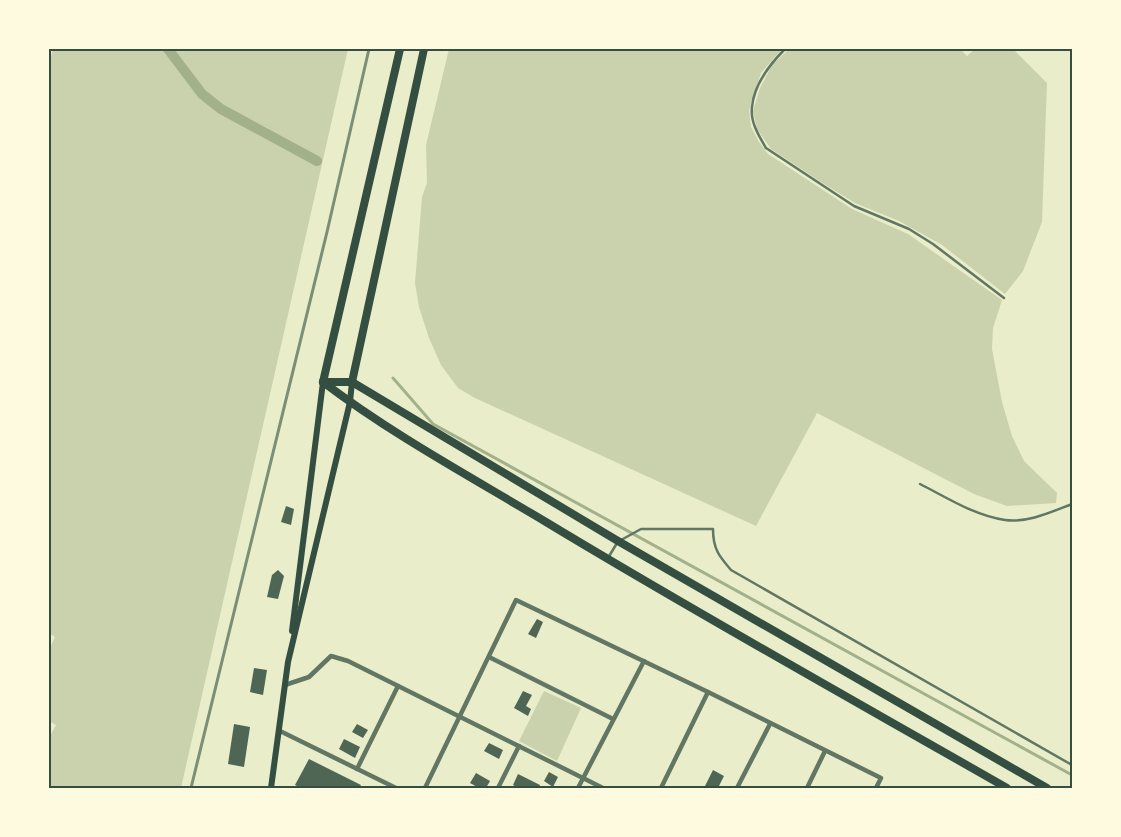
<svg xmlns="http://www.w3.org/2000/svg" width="1121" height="837" viewBox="0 0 1121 837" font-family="Poppins,sans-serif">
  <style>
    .green { fill: #cad2ad }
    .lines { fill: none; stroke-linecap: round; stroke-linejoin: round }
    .stream { stroke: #a3b18a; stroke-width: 3 }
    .canal { stroke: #a3b18a; stroke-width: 10 }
    .building { fill: #4f6655 }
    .service { stroke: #617663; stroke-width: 2.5 }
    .minor { stroke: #617663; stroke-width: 4.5 }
    .secondary { stroke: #344e41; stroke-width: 6 }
    .trunk { stroke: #344e41; stroke-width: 8 }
    .rail { stroke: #7c8e77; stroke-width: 3 }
    .neatline { fill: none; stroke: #344e41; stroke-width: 2 }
  </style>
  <rect width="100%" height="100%" fill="#e9edc9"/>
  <g class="green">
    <polygon points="53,49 348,49 181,788 49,788 49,738 56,725 49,721 49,650 55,637 49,633 49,63"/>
    <polygon points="449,49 782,49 761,73 749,110 751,127 759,142 768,154 852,209 908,234 1002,300 993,328 992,349 1002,402 1012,436 1024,461 1057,493 1056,503 1007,506 974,494 817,413 756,526 475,398 458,388 441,365 429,338 419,307 415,283 422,197 427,183 426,145"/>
    <polygon points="789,49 960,49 967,56 975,49 1013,49 1047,83 1042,222 1023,271 1005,294 942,245 899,221 855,203 824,184 771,149 757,129 753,111 760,88 772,65"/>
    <polygon points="544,691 581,708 557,761 519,741"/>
  </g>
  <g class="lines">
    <polyline class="stream" points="393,378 433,424 1072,775"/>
    <polyline class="canal" points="168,49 202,94 221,109 317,161"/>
  </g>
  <g class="building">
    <polygon points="286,506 294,509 291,525 281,522"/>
    <polygon points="278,570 284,576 278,599 267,597 272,575"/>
    <polygon points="537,619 543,622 536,638 528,634"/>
    <polygon points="254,668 267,670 263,695 250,692"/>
    <polygon points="523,691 532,695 526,706 531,709 528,716 514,708"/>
    <polygon points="234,724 250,727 244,767 228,764"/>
    <polygon points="357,724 368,730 363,738 352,732"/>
    <polygon points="344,739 360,747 355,758 339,749"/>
    <polygon points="489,743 503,750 499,759 484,751"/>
    <polygon points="309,759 361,785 359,788 301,788 295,785"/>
    <polygon points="713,770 724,776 718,788 709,788 705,786"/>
    <polygon points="549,772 558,777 553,787 544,781"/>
    <polygon points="476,773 490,781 486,788 479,788 470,783"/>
    <polygon points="518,774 540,785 539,788 518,788 513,785"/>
  </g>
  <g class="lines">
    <g class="service">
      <path d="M 785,49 C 770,64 754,85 752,107 C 750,122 759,136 766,148 L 854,206 L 909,229 L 933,244 L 1004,298"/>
      <path d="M 920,484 C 946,497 975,516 1005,520 C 1028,523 1051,512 1072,504"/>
      <path d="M 621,540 L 641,529 L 713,529 C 713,549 719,556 731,570 L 1072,765"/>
      <polyline points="608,558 617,543"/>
    </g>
    <g class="minor">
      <polyline points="489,657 613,719"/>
      <polyline points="285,685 309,677 331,656 348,661 603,788"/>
      <polyline points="280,731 396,788"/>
      <polyline points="357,769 398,686"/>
      <polyline points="425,788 516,600 708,692 881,778 876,788"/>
      <polyline points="498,788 519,746"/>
      <polyline points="578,788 644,661"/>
      <polyline points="661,788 708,692"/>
      <polyline points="737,788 770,724"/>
      <polyline points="807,788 825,751"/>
    </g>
    <g class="secondary">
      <polyline points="292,631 323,382"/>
      <polyline points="271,788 288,662 350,402 352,382"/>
    </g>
    <g class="trunk">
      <path d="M 323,382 C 393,435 471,477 546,522 C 698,614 853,700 1007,788"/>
      <polyline points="323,382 400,49"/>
      <polyline points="323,382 352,382"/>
      <polyline points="352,382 618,541 1047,788"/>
      <polyline points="352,382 424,49"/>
    </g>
    <polyline class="rail" points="191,788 327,232 369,49"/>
  </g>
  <rect width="1121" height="837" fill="none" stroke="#fefae0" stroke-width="100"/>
  <rect x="50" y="50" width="1021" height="737" class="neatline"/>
</svg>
